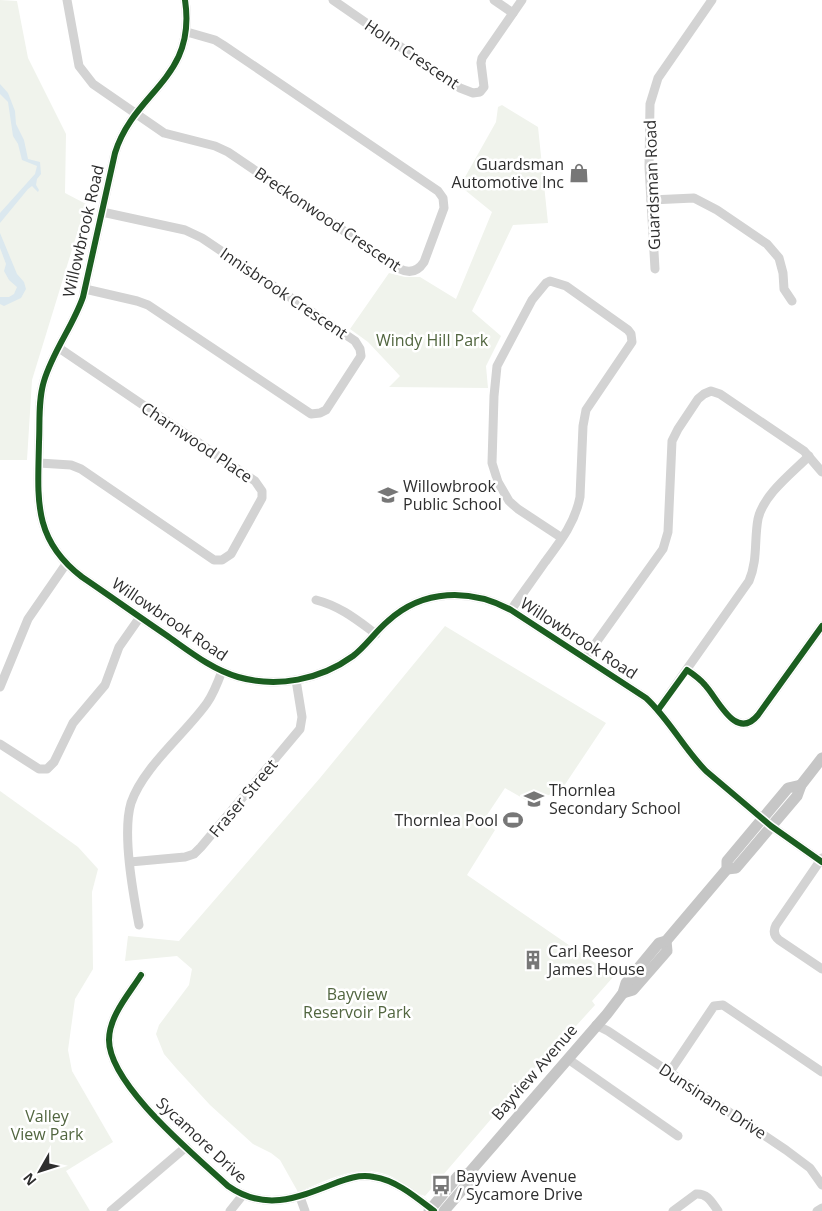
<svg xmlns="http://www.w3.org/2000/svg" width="822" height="1211" viewBox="0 0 822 1211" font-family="'Open Sans',sans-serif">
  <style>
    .green { fill: #f0f3ec }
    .water { fill: #dbe8ef }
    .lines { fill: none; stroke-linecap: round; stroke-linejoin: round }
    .minor { stroke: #d3d3d3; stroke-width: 9 }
    .major { stroke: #c6c6c6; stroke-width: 11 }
    .cycleway-casing { stroke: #fff; stroke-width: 9 }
    .cycleway { stroke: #1b5e20; stroke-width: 6 }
    .labels { text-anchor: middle; stroke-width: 5; stroke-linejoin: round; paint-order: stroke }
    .street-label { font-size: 16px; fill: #2e2e2e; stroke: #fff }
    .poi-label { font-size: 16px; fill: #2e2e2e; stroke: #fff; text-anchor: start }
    .park-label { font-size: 16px; fill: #526640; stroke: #fff }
  </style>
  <rect width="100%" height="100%" fill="#fff"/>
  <g class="green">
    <polygon points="0,0 17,1 28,58 66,134 65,193 86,204 32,380 27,460 0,460"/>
    <polygon points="502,105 538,127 548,223 513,225 472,311 501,336 486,366 488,388 389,387 400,376 368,342 350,329 389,273 405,277 420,277 456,299 492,212 460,186 496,122 498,107"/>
    <path d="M 445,626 L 606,723 L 562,789 L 531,803 L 505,788 L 483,821 L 495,830 L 467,875 L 614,976 L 592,1001 L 595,1005 L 576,1026 L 570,1027 L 425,1196 C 411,1192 401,1180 388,1175 C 357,1163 326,1181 298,1192 L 280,1160 L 271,1153 L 253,1144 L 210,1105 L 176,1068 L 164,1054 L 156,1034 L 159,1025 L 189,985 L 192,969 L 177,956 L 125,961 L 128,936 L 179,941 L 320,778 Z"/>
    <polygon points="0,791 78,847 98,869 92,892 93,969 75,999 68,1050 72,1071 113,1142 66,1171 90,1211 0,1211"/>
  </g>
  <g class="water">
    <polygon points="0,84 8,93 15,111 16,124 24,140 28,159 40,162 41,174 37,179 36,185 39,190 38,192 32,186 28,189 0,223 0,213 35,174 37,166 22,160 18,144 13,136 8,102 0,94"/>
    <polygon points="0,233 17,274 24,282 26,289 21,298 4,306 0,304 0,297 9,297 14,294 17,287 9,280 4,271 6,264 0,248"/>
  </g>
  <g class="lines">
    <g class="minor">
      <path d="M 67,0 L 79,66 L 93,84 L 164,133 L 215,146 L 228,152 L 400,269 C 410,274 418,271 424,262 L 444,208 L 443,198 L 438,191 L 223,45 L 215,40 L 187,32"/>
      <path d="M 185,0 C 197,79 134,91 115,153 L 83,297 C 73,326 53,351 44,381 C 38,400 40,422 39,442 C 38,498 32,539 82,577 C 110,596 138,616 166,635 C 189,651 211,669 238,677 C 277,688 320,680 353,656 C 366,646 375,632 388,621 C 423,589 470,588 511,610 L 646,698 C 669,719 684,749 706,771 L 771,826 L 822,862"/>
      <polyline points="333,0 460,88 473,93 480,92 484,87 481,63 482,58 522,0"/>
      <polyline points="494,0 513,13"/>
      <polyline points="651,200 694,198 717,210 767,244 779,258 783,273 784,289 792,301"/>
      <polyline points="655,269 649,167 650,104 658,78 712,0"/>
      <polyline points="85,289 137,301 148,305 311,414 320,413 326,410 361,356 360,349 355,341 202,238 185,230 102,212"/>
      <polyline points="39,463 71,465 81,469 214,560 222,560 231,554 262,498 262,491 255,481 59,348"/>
      <path d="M 316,600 C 340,606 357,620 376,634"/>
      <path d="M 511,610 C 522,594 534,578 545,562 C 560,542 575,523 580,497 L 583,426 L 586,410 L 632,342 L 631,334 L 628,330 L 566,286 L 550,281 L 546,283 L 532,300 L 497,366 L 494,396 L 492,463 L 498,482 L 509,501 L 518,509 L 562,538"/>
      <polyline points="585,658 663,549 668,532 672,441 678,429 698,399 704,394 711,391 720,394 804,451 822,472"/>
      <path d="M 687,670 C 693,674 700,679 705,685 C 718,699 736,742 758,715 L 822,626"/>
      <polyline points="0,687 28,619 66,564"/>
      <path d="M 658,710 L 749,581 C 758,560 754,540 758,519 C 763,495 792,473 809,456"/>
      <polyline points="0,744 39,769 47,769 54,762 73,723 105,685 119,647 140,617"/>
      <path d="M 822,858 L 776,925 C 773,931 774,936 779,940 L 822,969"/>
      <polyline points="130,862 185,857 194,854 201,847 300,729 302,717 296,680"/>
      <path d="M 139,925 C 133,893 122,833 131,803 C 143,767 185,734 207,703 C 214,693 218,682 222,671"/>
      <path d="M 141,975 C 129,994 109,1016 109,1040 C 109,1085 196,1156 228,1186 C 264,1211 295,1199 333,1184 C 346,1179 359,1174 374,1177 C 396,1180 417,1198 434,1211"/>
      <polyline points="596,1025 608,1031 786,1150 810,1168 822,1185"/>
      <polyline points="568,1059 678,1136"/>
      <polyline points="669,1073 714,1006 723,1005 822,1072"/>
      <polyline points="300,1197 305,1211"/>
      <polyline points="111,1211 186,1147"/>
      <polyline points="230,1211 242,1196"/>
      <path d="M 673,1211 L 696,1194 C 708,1193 712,1203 718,1211"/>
      <polyline points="817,1211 822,1208"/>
    </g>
    <g class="major">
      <polyline points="727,869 736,868 797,796 801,785 822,758"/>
      <polyline points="623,993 633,990 667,951 666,941"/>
      <polyline points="429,1211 458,1176 469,1173 607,1014 623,993 626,983 659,943 666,941 727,869 727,861 788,788 801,785"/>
      <polyline points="444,1211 468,1183 469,1173"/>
    </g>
    <defs>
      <g id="cycleway">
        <path d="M 185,0 C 197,79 134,91 115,153 L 83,297 C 73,326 53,351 44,381 C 38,400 40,422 39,442 C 38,498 32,539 82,577 C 110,596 138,616 166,635 C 189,651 211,669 238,677 C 277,688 320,680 353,656 C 366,646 375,632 388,621 C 423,589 470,588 511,610 L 646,698 C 669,719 684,749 706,771 L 771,826 L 822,862"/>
        <path d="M 658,710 L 687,670 C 693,674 700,679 705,685 C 718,699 736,742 758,715 L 822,626"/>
        <path d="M 141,975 C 129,994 109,1016 109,1040 C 109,1085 196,1156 228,1186 C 264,1211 295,1199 333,1184 C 346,1179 359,1174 374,1177 C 396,1180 417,1198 434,1211"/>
      </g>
    </defs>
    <use href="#cycleway" class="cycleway-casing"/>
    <use href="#cycleway" class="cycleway"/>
  </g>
  <defs>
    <symbol id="shop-bare" viewBox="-9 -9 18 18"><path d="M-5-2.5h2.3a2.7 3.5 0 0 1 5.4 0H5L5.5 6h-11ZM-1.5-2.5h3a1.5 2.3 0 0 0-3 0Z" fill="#777" stroke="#fff" stroke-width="2.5" paint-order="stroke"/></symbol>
    <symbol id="school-bare" viewBox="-9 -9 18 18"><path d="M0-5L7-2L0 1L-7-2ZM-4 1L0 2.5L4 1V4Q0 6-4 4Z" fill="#777" stroke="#fff" stroke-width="2.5" paint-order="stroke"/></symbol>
    <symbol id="stadium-bare" viewBox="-9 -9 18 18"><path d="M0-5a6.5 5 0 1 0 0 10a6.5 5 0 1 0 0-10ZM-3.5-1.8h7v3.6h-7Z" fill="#777" stroke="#fff" stroke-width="2.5" paint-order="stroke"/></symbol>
    <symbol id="building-bare" viewBox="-9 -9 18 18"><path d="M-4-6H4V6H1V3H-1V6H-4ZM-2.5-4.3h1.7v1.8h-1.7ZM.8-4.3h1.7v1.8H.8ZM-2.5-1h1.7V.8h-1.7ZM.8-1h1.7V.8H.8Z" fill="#777" stroke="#fff" stroke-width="2.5" paint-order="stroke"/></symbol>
    <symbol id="bus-bare" viewBox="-9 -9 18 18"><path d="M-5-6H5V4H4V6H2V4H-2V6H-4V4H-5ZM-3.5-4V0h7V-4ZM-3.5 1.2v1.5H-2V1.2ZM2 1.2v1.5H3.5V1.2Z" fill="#777" stroke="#fff" stroke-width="2.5" paint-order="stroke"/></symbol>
  </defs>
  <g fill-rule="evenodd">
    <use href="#shop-bare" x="565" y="159" width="28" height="28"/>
    <use href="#school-bare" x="374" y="481" width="28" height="28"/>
    <use href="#school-bare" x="520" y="785" width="28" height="28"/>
    <use href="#stadium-bare" x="499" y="806" width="28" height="28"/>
    <use href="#building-bare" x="519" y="946" width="28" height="28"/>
    <use href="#bus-bare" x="427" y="1171" width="28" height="28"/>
  </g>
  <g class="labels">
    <g class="street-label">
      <text transform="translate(412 54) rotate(34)" y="6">Holm Crescent</text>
      <text transform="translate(652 185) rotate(-92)" y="6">Guardsman Road</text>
      <text transform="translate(328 219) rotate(34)" y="6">Breckonwood Crescent</text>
      <text transform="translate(83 231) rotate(-77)" y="6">Willowbrook Road</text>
      <text transform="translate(284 293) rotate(34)" y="6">Innisbrook Crescent</text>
      <text transform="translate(197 442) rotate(34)" y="6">Charnwood Place</text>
      <text transform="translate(170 619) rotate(34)" y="6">Willowbrook Road</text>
      <text transform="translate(579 638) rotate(33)" y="6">Willowbrook Road</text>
      <text transform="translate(243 798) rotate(-50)" y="6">Fraser Street</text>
      <text transform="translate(534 1072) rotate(-49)" y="6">Bayview Avenue</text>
      <text transform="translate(713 1101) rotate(33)" y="6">Dunsinane Drive</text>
      <text transform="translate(202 1140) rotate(43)" y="6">Sycamore Drive</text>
    </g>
    <g class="poi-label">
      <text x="564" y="170" text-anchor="end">Guardsman<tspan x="564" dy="18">Automotive Inc</tspan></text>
      <text x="403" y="492">Willowbrook<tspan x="403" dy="18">Public School</tspan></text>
      <text x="549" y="796">Thornlea<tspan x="549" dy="18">Secondary School</tspan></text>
      <text x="498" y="826" text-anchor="end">Thornlea Pool</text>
      <text x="548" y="957">Carl Reesor<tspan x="548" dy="18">James House</tspan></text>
      <text x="456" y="1182">Bayview Avenue<tspan x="456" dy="18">/ Sycamore Drive</tspan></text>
    </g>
    <g class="park-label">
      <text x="432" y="346">Windy Hill Park</text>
      <text x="357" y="1000">Bayview<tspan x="357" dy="18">Reservoir Park</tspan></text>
      <text x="47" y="1122">Valley<tspan x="47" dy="18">View Park</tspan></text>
    </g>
  </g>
  <g transform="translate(40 1171) rotate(231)" stroke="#ffffff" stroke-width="4" paint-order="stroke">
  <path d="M0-4L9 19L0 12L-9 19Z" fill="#2e2e2e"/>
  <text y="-8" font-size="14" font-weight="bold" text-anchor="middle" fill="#2e2e2e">N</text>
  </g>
</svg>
